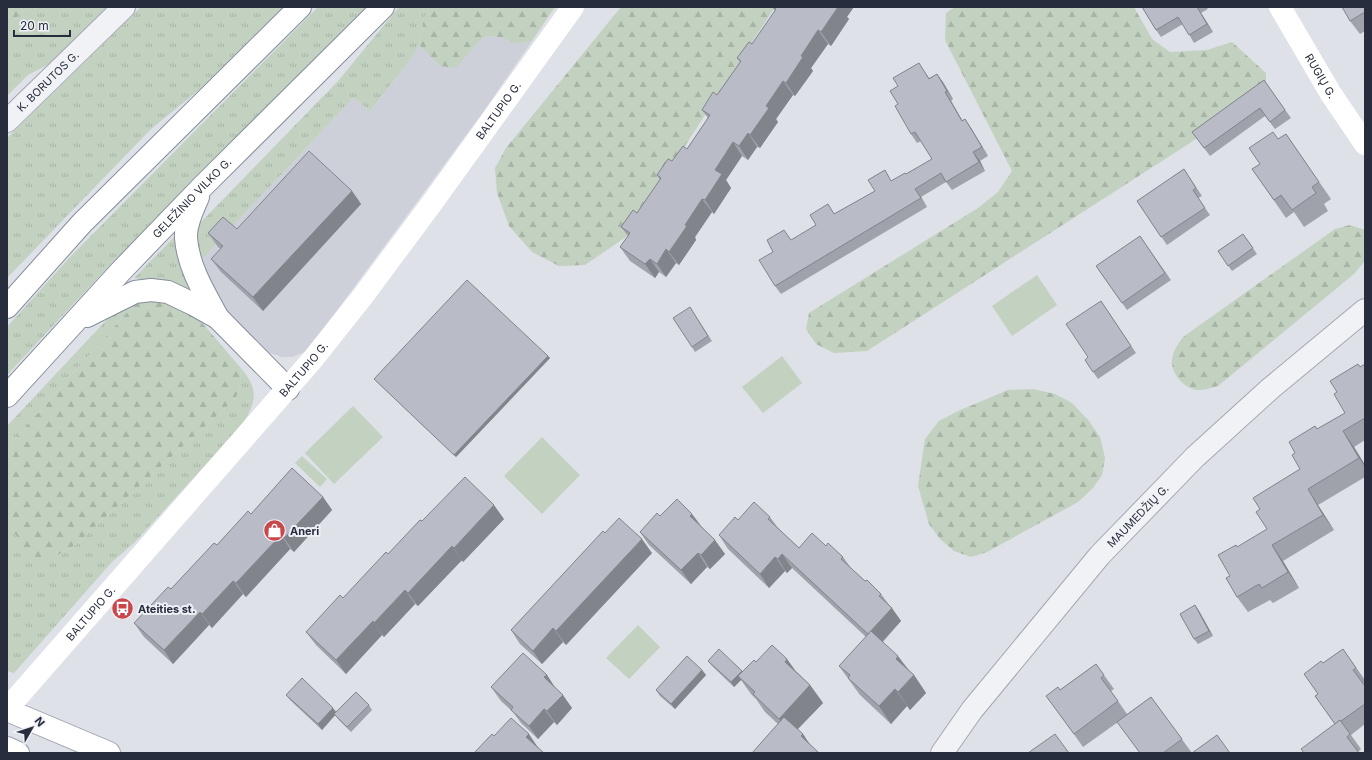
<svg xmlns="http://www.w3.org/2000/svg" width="1372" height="760" viewBox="0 0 1372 760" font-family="Inter,sans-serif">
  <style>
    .built { fill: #cdd0d9 }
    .grass { fill: url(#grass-tufts) }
    .forest { fill: url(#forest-firs) }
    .park { fill: #c2d1c0 }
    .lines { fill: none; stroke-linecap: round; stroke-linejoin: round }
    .street-casing { stroke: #a4a7b1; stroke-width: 24 }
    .primary-casing { stroke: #9ea4b3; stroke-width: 24 }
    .highway-casing { stroke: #868d9d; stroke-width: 24 }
    .street { stroke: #f1f2f6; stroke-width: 22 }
    .secondary { stroke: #fff; stroke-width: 22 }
    .primary { stroke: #fff; stroke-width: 22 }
    .highway { stroke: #fff; stroke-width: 22 }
    .wall { fill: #9fa2ab }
    .shaded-wall { fill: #82848b }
    .building { fill: #b9bcc7; stroke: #82848b }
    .labels { text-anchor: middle; stroke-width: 4; stroke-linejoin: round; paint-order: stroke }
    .street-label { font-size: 11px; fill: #282d3e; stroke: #eef0f5 }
    .poi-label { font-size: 11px; font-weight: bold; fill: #282d3e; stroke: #eef0f5; text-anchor: start }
  </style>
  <defs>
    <pattern id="grass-tufts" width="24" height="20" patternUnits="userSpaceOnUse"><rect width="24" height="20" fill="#c2d1c0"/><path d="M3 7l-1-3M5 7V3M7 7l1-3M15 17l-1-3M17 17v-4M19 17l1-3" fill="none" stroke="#a7b4a6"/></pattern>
    <pattern id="forest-firs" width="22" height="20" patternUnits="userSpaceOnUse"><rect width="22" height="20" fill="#c2d1c0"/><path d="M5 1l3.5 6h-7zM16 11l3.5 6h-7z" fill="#a7b4a6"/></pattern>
  </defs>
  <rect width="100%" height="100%" fill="#dee1e7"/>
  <polygon class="built" points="485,36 500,37 516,44 532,41 483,112 307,351 292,357 282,357 267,352 220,306 199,262 353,98 370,111 413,56 419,45 440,66 472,49"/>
  <g class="grass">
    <polygon points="39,7 107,7 51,63 28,75 7,96 7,26 23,12"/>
    <polygon points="141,7 286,7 221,72 151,129 7,278 7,138"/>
    <polygon points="318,7 366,7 109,266 7,375 7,327 70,257"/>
    <polygon points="399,7 430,7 424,18 419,45 413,56 370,111 353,98 199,262 196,229 200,223 338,81"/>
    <polygon points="177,234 194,293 155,282 134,278"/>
    <polygon points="138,300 7,448 7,426 114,312"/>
    <path d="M 240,367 C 259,389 257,401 242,425 L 135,542 L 111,563 L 14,673 L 7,671 L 7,523 L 17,537 L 51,559 L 75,545 L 236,398 L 241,381 Z"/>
  </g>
  <g class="forest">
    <polygon points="7,7 39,7 23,12 7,26"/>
    <polygon points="430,7 555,7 532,41 516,44 500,37 485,36 472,49 456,68 440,66 419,45 424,18"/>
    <polygon points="621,7 775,7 626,237 585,265 559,266 532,252 509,226 497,193 495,168 506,148"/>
    <polygon points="955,7 1134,7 1152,39 1170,52 1207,50 1232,42 1266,73 1266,86 1190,143 867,351 834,353 816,344 806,329 809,313 978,208 998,192 1012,171 945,40 946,13"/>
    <path d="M 1350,225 L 1365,230 L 1365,261 L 1354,274 L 1218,386 C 1213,387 1205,390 1200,390 C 1185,390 1171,374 1172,360 C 1173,351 1178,344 1183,337 L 1335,229 Z"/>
    <polygon points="150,299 183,309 198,318 240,367 241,381 236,398 75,545 51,559 31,556 7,523 7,448 138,300"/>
    <polygon points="1033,389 1055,394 1072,403 1089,421 1100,437 1105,458 1102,475 1093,488 1078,502 987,552 971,557 954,551 940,539 929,524 918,486 925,439 939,421 958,411 1008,390"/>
  </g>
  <g class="park">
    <polygon points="1037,275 1057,305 1012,336 992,306"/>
    <polygon points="782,356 802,383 763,413 742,387"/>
    <polygon points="353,406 383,437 334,484 305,453"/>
    <polygon points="542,437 580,475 542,514 504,476"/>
    <polygon points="302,456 327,479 320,487 295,463"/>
    <polygon points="638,625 660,647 629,679 606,658"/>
  </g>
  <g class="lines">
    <defs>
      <g id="street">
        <path id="s1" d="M 7,121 L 124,7"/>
        <path id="s2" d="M 942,753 L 972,710 L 1100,555 L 1195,457 L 1271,388 L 1365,310"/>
      </g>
      <g id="primary">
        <polyline points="7,710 109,753"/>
        <polyline points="7,748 18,753"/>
      </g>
      <g id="highway">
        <path d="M 198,197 C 193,209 185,224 186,238 C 188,267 205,294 218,318"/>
        <polyline points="7,307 82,223 300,7"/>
        <polyline points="87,316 135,292 151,290 168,292 193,304 218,318 288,389"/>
        <path id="s5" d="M 7,396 L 121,271 L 203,186 L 383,7"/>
      </g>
    </defs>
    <use href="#street" class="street-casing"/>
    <use href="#primary" class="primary-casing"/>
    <use href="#highway" class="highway-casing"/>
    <use href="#street" class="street"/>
    <g class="secondary">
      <path id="s3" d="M 1280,7 L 1331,94 L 1365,144"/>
      <path id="s4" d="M 7,709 L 313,359 L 363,296 L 432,203 L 573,7"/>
    </g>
    <use href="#primary" class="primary"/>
    <use href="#highway" class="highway"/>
  </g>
  <g class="wall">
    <polygon points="772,7 847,17 849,19 831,46 828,44 811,68 813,71 795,96 793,95 776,119 778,122 760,148 757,147 748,160 742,156 726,180 731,188 714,214 712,212 695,237 696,240 679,265 676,263 666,277 659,272 655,278 630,261 620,247 628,236 621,227 637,213 660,180 657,175 687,149 708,118 702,110 717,95 740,62 737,58 752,44 775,11"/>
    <polygon points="1142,7 1206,7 1208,9 1201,13 1213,32 1194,43 1183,24 1161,37 1156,30"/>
    <polygon points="1365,7 1365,31 1360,34 1350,21"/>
    <polygon points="925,72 929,78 937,74 953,99 951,101 962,121 965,119 971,128 988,156 980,161 985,171 952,190 946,182 921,197 927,207 781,294 775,286 792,240 835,214 875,191 892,181 906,174 932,159 921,141 917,143 911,134 898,104"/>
    <polygon points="1264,80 1291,118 1275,129 1265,116 1210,156 1192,132"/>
    <polygon points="1286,134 1331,199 1324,204 1328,211 1304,227 1294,212 1286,218 1252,169 1260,164 1278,139"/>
    <polygon points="1184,169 1202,196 1198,198 1210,215 1167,245 1137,201"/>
    <polygon points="352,191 361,204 263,311 221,272 211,259 221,249 218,247 208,233 237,229"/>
    <polygon points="1243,234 1257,254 1232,271 1218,251"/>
    <polygon points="1140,236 1171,280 1127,310 1096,266"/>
    <polygon points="1101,301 1136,353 1098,379 1085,360 1088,357"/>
    <polygon points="693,312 712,341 695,352 692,347"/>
    <polygon points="548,356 550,358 456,457 376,381 374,379"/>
    <polygon points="1365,364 1365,440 1354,447 1365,465 1365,477 1318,505 1334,530 1283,561 1299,588 1273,603 1270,600 1248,612 1237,597 1230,576 1238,547 1267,529 1260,509 1300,469 1295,453 1315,426 1317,429 1345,413 1337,392 1360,367"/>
    <polygon points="323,497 332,510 294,552 290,549 246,597 243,594 212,628 209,625 173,664 144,637 134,623 251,514"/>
    <polygon points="660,516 702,527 725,554 710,569 707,567 691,584 649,545 640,532"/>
    <polygon points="770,517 778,528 799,548 826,546 843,557 851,568 865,581 881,594 901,621 883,642 909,671 914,675 926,693 910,710 907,706 891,724 860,695 839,666 866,637 792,568 787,573 785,571 769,588 728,549 719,535 738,520"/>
    <polygon points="504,519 463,562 462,560 418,606 415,604 384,637 382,635 346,674 316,645 306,632 343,598 422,521"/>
    <polygon points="605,533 652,553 566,645 563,642 542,664 520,644 511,630"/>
    <polygon points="1195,605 1199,611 1213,636 1198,644 1194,639"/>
    <polygon points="1343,649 1365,680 1365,682 1363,683 1365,686 1365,724 1351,735 1361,749 1358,752 1335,724 1315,696 1318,694 1323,663"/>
    <polygon points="708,661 742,671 742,672 756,662 797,672 810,685 823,703 797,730 803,734 809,744 819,753 752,753 778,724 765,712 756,699 751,694 741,680 734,687 712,666"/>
    <polygon points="1096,664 1114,689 1111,691 1127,714 1151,697 1192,753 1140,753 1118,722 1083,747 1056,709 1060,690"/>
    <polygon points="702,670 706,675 675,709 660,696 656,690"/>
    <polygon points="547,675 555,688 572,708 557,725 554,722 538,739 521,723 513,712 501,701 491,687"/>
    <polygon points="286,695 336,712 369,705 372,710 351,732 338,719 335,715 322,730 290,700"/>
  </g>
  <g class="shaded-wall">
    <polygon points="838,7 854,7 847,17 849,19 831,46 821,32"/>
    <polygon points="1197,7 1201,13 1213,32 1207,24"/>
    <polygon points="818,30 828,44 811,68 813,71 795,96 786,83 801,56"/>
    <polygon points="937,74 943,82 953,99 947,91"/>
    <polygon points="783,81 793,95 776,119 778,122 760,148 750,135 766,106"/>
    <polygon points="945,92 951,101 968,130 962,121"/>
    <polygon points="965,119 971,128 988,156 982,147"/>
    <polygon points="748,133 757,147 748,160 739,146"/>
    <polygon points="733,142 742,156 726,180 731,188 714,214 705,200 715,170"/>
    <polygon points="973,152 980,161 985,171 979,162"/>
    <polygon points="915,189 921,197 927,207"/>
    <polygon points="352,191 361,204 263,311 253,297"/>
    <polygon points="702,199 712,212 695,237 696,240 679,265 669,252 685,225"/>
    <polygon points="666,249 676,263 666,277 657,264"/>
    <polygon points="650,259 659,272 655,278 645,264"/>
    <polygon points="548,356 550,358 456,457 454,455"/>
    <polygon points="1343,431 1354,447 1365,465 1365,467 1359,458"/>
    <polygon points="1308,489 1318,505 1334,530 1323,515"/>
    <polygon points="323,497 332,510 294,552 284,538"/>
    <polygon points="494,505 504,519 463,562 454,548"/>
    <polygon points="692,514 702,527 690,516"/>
    <polygon points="281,535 290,549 246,597 236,583"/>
    <polygon points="642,539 652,553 566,645 556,631"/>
    <polygon points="715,540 725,554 710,569 701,555"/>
    <polygon points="1272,545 1283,561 1299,588 1288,572"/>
    <polygon points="452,546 462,560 418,606 408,593"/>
    <polygon points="698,553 707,567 691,584 681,570"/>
    <polygon points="782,554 792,568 787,573 778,559"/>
    <polygon points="775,557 785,571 769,588 760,574"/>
    <polygon points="233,581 243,594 212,628 202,614"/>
    <polygon points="405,590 415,604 384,637 374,623"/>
    <polygon points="1195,605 1199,611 1213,636 1209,631"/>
    <polygon points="892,608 901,621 877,647 868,634"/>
    <polygon points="200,612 209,625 173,664 164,650"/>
    <polygon points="373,621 382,635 346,674 336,660"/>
    <polygon points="553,628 563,642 542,664 533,651"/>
    <polygon points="898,656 911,673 896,659"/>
    <polygon points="787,659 800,677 785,662"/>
    <polygon points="702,670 706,675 675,709 671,704"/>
    <polygon points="742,671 745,676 738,676 741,680 734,687 731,682"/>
    <polygon points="547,675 556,689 544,677"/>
    <polygon points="914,675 926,693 910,710 898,692"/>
    <polygon points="810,685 823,703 791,736 779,719"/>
    <polygon points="895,689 907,706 891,724 879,706"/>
    <polygon points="563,695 572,708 557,725 547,711"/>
    <polygon points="333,708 337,713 322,730 318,724"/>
    <polygon points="544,709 554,722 538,739 529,726"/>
    <polygon points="529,734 541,752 526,737"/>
    <polygon points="803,734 815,752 801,736"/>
  </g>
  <g class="building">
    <polygon points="772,7 838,7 821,32 818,30 801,56 803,57 786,83 783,81 766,106 769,108 750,135 748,133 739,146 733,142 715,170 722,174 705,200 702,199 685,225 687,226 669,252 666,249 657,264 650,259 645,264 620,247 630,233 621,227 633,210 637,213 661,178 657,175 668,159 672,161 683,146 687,149 710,115 702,110 713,92 717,95 741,61 737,58 749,42 752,44 776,9"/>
    <polygon points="1142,7 1197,7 1207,24 1189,35 1178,17 1156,30"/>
    <polygon points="1342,7 1365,7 1365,12 1350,21"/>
    <polygon points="919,63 929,79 937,74 947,91 945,92 962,121 965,119 982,147 973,152 979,162 946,182 941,173 915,189 921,198 775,286 759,260 773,252 767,240 784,230 791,240 816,225 810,215 828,204 834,214 875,191 868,180 885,170 891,181 905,173 906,174 932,159 915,132 911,134 895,106 898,104 890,91 898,86 893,78"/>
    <polygon points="1264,80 1285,110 1270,122 1260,108 1204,148 1192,132"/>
    <polygon points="1273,132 1278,139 1286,134 1319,182 1312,187 1316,193 1292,210 1281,195 1274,200 1252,169 1260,164 1249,148"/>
    <polygon points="309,151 352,191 253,297 211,259 223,246 208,233 223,217 237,229"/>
    <polygon points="1184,169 1196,188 1193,190 1205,208 1161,237 1137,201"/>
    <polygon points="1243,234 1253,248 1228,266 1218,251"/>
    <polygon points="1140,236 1165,273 1122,303 1096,266"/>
    <polygon points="467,280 548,356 454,455 374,379"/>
    <polygon points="1101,301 1131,346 1093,372 1085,360 1088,357 1066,324"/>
    <polygon points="690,307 708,336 692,347 673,318"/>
    <polygon points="1358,364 1360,367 1365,364 1365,418 1343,431 1359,458 1308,489 1323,515 1272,545 1288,572 1262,588 1259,584 1237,597 1226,578 1230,576 1218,555 1236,545 1237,547 1267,529 1256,512 1260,509 1253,498 1300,469 1292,455 1295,453 1289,442 1315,426 1317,429 1345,413 1334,394 1337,392 1330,381"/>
    <polygon points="292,468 323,497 284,538 281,535 236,583 233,581 202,614 200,612 164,650 134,623 168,587 171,589 214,543 217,545 248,511 251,514"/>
    <polygon points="465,477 494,505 454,548 452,546 408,593 405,590 374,623 373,621 336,660 306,632 340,595 343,598 386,552 388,554 420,520 422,521"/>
    <polygon points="677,499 692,514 690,516 715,540 701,555 698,553 681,570 640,532 657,513 660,516"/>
    <polygon points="754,502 770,517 768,519 799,548 812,533 826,546 828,543 843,557 841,559 865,581 867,580 881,594 879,596 892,608 868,634 782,554 778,559 775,557 760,574 719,535 735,517 738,520"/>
    <polygon points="619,518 642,539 556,631 553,628 533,651 511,630 603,531 605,533"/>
    <polygon points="1195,605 1209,631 1194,639 1180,614"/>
    <polygon points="871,631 898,656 896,659 914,675 898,692 895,689 879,706 848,678 850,675 839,666"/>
    <polygon points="772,645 787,659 785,662 810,685 779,719 753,694 755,692 738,676 754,660 756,662"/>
    <polygon points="719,649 742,671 731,682 708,661"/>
    <polygon points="1343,649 1356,668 1353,670 1365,686 1365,704 1341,721 1340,720 1335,724 1315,696 1318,694 1304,674 1321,661 1323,663"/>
    <polygon points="523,653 547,675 544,677 563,695 547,711 544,709 529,726 511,710 513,707 491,687"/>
    <polygon points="687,656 702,670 671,704 656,690"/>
    <polygon points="1096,664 1104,675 1101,678 1118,701 1074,734 1046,696 1058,687 1060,690"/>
    <polygon points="302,678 333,708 318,724 286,695"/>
    <polygon points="356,692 369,705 347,727 334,714"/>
    <polygon points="1151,697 1182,739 1163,753 1140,753 1117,722"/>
    <polygon points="784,717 803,734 801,736 818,752 818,753 752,753"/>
    <polygon points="511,718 529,734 526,737 544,753 474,753 492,734 494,736"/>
    <polygon points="1340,720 1350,734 1347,737 1359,753 1304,753 1301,749"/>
    <polygon points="1055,734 1069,753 1028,753"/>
    <polygon points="1217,735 1230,753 1192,753"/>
  </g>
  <defs>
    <symbol id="shop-disc" viewBox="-11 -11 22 22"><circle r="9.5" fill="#c9474b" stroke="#eef0f5"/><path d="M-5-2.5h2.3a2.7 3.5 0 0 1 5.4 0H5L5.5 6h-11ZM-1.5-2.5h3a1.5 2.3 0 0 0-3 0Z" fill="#fff"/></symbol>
    <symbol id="bus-disc" viewBox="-11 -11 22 22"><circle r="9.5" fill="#c9474b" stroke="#eef0f5"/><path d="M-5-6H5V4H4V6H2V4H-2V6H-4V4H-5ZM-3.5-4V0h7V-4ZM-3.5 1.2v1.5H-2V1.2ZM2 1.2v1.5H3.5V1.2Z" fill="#fff"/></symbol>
  </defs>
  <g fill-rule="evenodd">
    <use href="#shop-disc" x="262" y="518" width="25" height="25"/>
    <use href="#bus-disc" x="110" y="596" width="25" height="25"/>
  </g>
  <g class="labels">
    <g class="street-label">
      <text dy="4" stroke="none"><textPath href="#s3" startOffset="80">RUGIŲ G.</textPath></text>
      <text dy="4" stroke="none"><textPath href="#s1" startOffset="57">K. BORUTOS G.</textPath></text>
      <text dy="4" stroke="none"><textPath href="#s4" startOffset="775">BALTUPIO G.</textPath></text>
      <text dy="4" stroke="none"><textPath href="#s5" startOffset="271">GELEŽINIO VILKO G.</textPath></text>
      <text dy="4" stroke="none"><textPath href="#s4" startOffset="451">BALTUPIO G.</textPath></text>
      <text dy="4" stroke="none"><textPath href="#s2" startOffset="308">MAUMEDŽIŲ G.</textPath></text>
      <text dy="4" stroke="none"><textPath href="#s4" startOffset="127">BALTUPIO G.</textPath></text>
    </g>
    <g class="poi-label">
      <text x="290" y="535">Aneri</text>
      <text x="138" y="613">Ateities st.</text>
    </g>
  </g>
  <rect width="1372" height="760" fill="none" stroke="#282d3e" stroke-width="16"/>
  <g transform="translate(32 728) rotate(51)" stroke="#eef0f5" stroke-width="3" paint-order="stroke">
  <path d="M0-3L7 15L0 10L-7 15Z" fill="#282d3e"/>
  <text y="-6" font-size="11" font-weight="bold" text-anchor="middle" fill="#282d3e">N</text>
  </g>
  <path d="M14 30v6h56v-6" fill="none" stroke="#282d3e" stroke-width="2"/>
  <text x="20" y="30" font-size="12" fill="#282d3e" stroke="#eef0f5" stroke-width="3" paint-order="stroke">20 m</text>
</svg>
